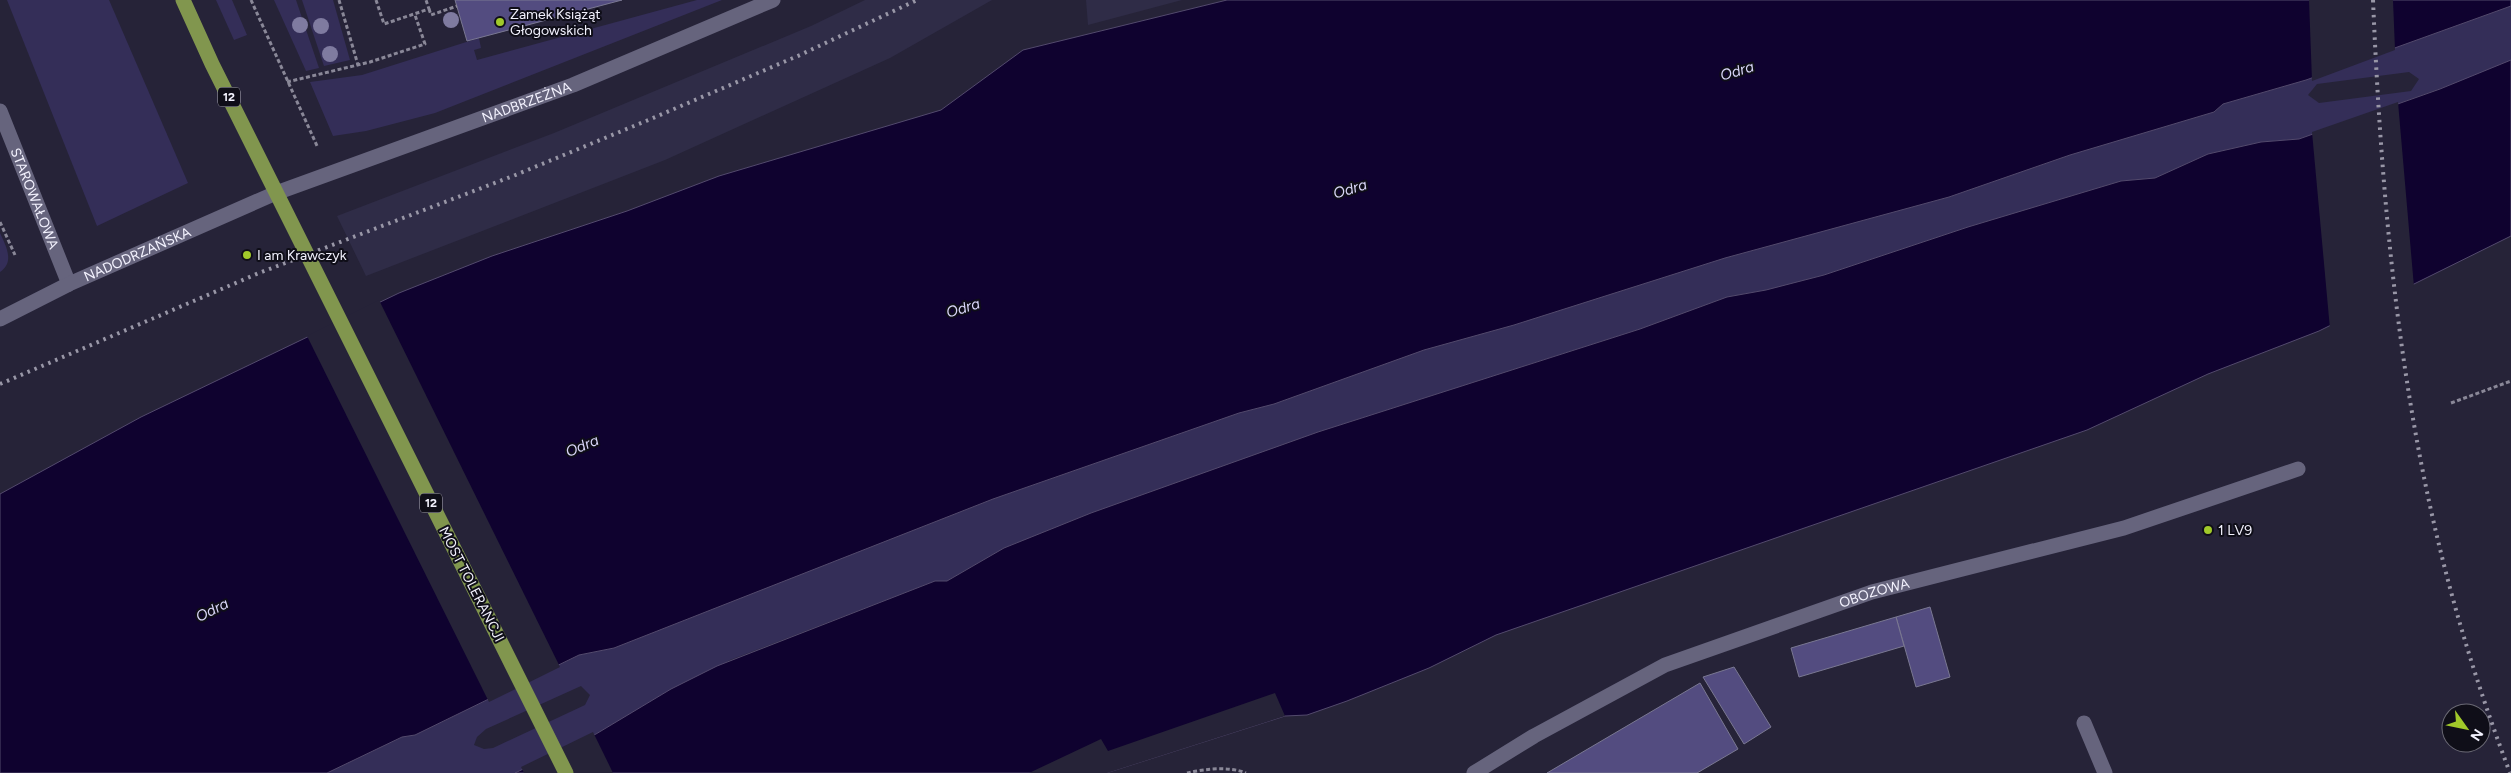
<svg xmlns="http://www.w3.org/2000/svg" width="2511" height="773" viewBox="0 0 2511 773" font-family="Figtree,sans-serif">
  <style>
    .built { fill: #2f2c47 }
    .green { fill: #342e58; fill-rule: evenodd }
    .water { fill: #0f022f; stroke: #534a6d }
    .pier { fill: #262338 }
    .building { fill: #534c80; stroke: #7a7892 }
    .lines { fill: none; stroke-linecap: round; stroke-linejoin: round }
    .path { stroke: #8a8898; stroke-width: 3; stroke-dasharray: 4 2.5; stroke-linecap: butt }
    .lane { stroke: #66647d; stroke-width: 15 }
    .street { stroke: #66647d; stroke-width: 15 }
    .primary { stroke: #81964e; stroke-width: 15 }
    .rail { stroke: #9997a7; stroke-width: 4; stroke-dasharray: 2.5 5; stroke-linecap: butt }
    .tree { fill: #7f7ba0 }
    .poi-dot { fill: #a1c92a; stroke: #0f0e18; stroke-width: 2 }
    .labels { text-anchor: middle; stroke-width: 4; stroke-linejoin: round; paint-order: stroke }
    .shield { fill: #0f0e18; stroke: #afaeb9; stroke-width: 1 }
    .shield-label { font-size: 12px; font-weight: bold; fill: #f3f2fe }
    .poi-label { font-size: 14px; fill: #f3f2fe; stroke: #0f0e18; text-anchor: start }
    .street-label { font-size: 14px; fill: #f3f2fe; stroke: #0f0e18 }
    .water-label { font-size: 15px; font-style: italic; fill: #d9d6f8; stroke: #0f0e18 }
  </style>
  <rect width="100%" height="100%" fill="#262338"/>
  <g class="built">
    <polygon points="865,0 992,0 890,58 665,160 366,276 337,216 554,133 811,26"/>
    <polygon points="1086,0 1182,0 1088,25"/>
  </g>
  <g class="green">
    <polygon points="7,0 109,0 188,183 97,226"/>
    <polygon points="216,0 232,0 247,35 234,40"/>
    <polygon points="274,0 296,0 319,68 306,71"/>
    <polygon points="302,0 333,0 350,60 324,66"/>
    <polygon points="697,0 722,0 435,113 366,131 333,136 310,82 362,75 479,38 481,48 474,50 477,60"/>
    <path d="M 2511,6 L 2511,60 L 2467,79 L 2299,139 L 2261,142 L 2208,154 L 2155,178 L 2121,181 L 1968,227 L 1824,275 L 1766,290 L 1727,297 L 1640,329 L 1318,432 L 1091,513 L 1004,548 L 947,581 L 935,581 L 730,660 L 596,734 L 515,773 L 327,773 L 402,737 L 415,735 L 579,655 L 614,648 L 993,499 L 1239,413 L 1274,404 L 1424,350 L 1514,325 L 1725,258 L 1949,197 L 2070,155 L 2214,112 L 2223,104 L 2306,80 ZM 2409,72 L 2419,79 L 2411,91 L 2319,103 L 2308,95 L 2317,84 ZM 581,686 L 590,695 L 585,705 L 493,748 L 484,749 L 474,745 L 477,737 L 486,729 Z"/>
    <path d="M 0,233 C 6,246 15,262 0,272 Z"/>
  </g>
  <g class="water">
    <polygon points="1227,0 2511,0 2511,6 2306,80 2223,104 2214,112 2070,155 1949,197 1725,258 1514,325 1424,350 1274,404 1239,413 993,499 614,648 579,655 415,735 402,737 327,773 0,773 0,494 141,417 399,293 492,256 627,211 719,176 941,110 1023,50"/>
    <polygon points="2511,60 2511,236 2319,331 2208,374 2087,430 1496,635 1429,668 1347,701 1307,715 1285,716 1106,773 515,773 596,734 671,689 717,666 935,581 947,581 1004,548 1091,513 1318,432 1640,329 1727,297 1766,290 1824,275 1968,227 2121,181 2155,178 2208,154 2261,142 2299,139 2440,89"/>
  </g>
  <g class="pier">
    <polygon points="2309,0 2393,0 2395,50 2312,81"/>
    <polygon points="2398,102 2414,287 2330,329 2312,132"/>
    <polygon points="379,300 560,667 489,702 307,336"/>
    <polygon points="1275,693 1285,716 1107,773 1029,773 1101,739 1108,751"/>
    <polygon points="593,732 613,773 524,773 521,767"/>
  </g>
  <g class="building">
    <polygon points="455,0 622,0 467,41"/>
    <polygon points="1930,607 1950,677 1916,687 1896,617"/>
    <polygon points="1896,617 1904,646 1799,677 1791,648"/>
    <polygon points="1734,667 1771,727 1744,744 1703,677"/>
    <polygon points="1700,683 1738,749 1697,773 1547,773"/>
  </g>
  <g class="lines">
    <g class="path">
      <polyline points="251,0 318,148"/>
      <polyline points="339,0 358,65"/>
      <polyline points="376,0 384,24 429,9 426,0"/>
      <polyline points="429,9 431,15 457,6"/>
      <polyline points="287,82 370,62 425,44 415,15"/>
      <polyline points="0,222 15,255"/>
      <polyline points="2451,403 2511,381"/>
      <path d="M 1187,773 C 1204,769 1229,766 1246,773"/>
    </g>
    <g class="lane">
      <path id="s1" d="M 0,111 L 69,284"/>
      <polyline points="2084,723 2105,773"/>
      <path id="s2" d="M 1474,773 L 1534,736 L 1665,665 L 1872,592 L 2124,528 L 2298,469"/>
    </g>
    <path class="street" id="s3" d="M 0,319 L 69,284 L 276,193 L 573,85 L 773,0"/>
    <polyline class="primary" points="183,0 212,64 566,773"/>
    <g class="rail">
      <path d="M 2373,0 C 2381,188 2397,379 2443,561 C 2461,633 2484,704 2510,773"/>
      <polyline points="0,384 259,273 513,176 646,121 800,55 917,0"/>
    </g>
  </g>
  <g class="tree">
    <circle cx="451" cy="20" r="8"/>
    <circle cx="300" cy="25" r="8"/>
    <circle cx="321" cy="26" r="8"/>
    <circle cx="330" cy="54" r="8"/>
  </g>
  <g class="poi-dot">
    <circle cx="500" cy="22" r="5"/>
    <circle cx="247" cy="255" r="5"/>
    <circle cx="2208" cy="530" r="5"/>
  </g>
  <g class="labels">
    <g class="shield">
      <rect x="218" y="87.5" width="22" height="19" rx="4"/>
      <rect x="420" y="493.5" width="22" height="19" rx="4"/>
    </g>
    <g class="shield-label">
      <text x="229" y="101">12</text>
      <text x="431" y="507">12</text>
    </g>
    <g class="poi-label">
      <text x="510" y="19">Zamek Książąt<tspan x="510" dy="16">Głogowskich</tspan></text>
      <text x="257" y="260">I am Krawczyk</text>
      <text x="2218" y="535">1 LV9</text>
    </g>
    <g class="street-label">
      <text dy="5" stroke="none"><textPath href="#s3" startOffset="570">NADBRZEŻNA</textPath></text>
      <text dy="5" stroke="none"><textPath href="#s1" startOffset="94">STAROWAŁOWA</textPath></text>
      <text dy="5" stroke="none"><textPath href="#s3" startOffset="152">NADODRZAŃSKA</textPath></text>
      <text transform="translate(472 584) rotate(63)" y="5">MOST TOLERANCJI</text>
      <text dy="5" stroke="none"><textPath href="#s2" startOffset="441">OBOZOWA</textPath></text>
    </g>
    <g class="water-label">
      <text transform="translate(1737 71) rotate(-17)" y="5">Odra</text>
      <text transform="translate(1350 189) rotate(-17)" y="5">Odra</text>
      <text transform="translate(963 308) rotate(-17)" y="5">Odra</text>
      <text transform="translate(582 446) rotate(-23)" y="5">Odra</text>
      <text transform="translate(212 610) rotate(-27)" y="5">Odra</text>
    </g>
  </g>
  <g transform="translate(2466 728) rotate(123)"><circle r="24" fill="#0f0e18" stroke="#6a6974"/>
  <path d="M0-4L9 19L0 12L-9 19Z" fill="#a1c92a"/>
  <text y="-8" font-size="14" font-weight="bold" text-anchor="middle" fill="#f3f2fe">N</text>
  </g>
</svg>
